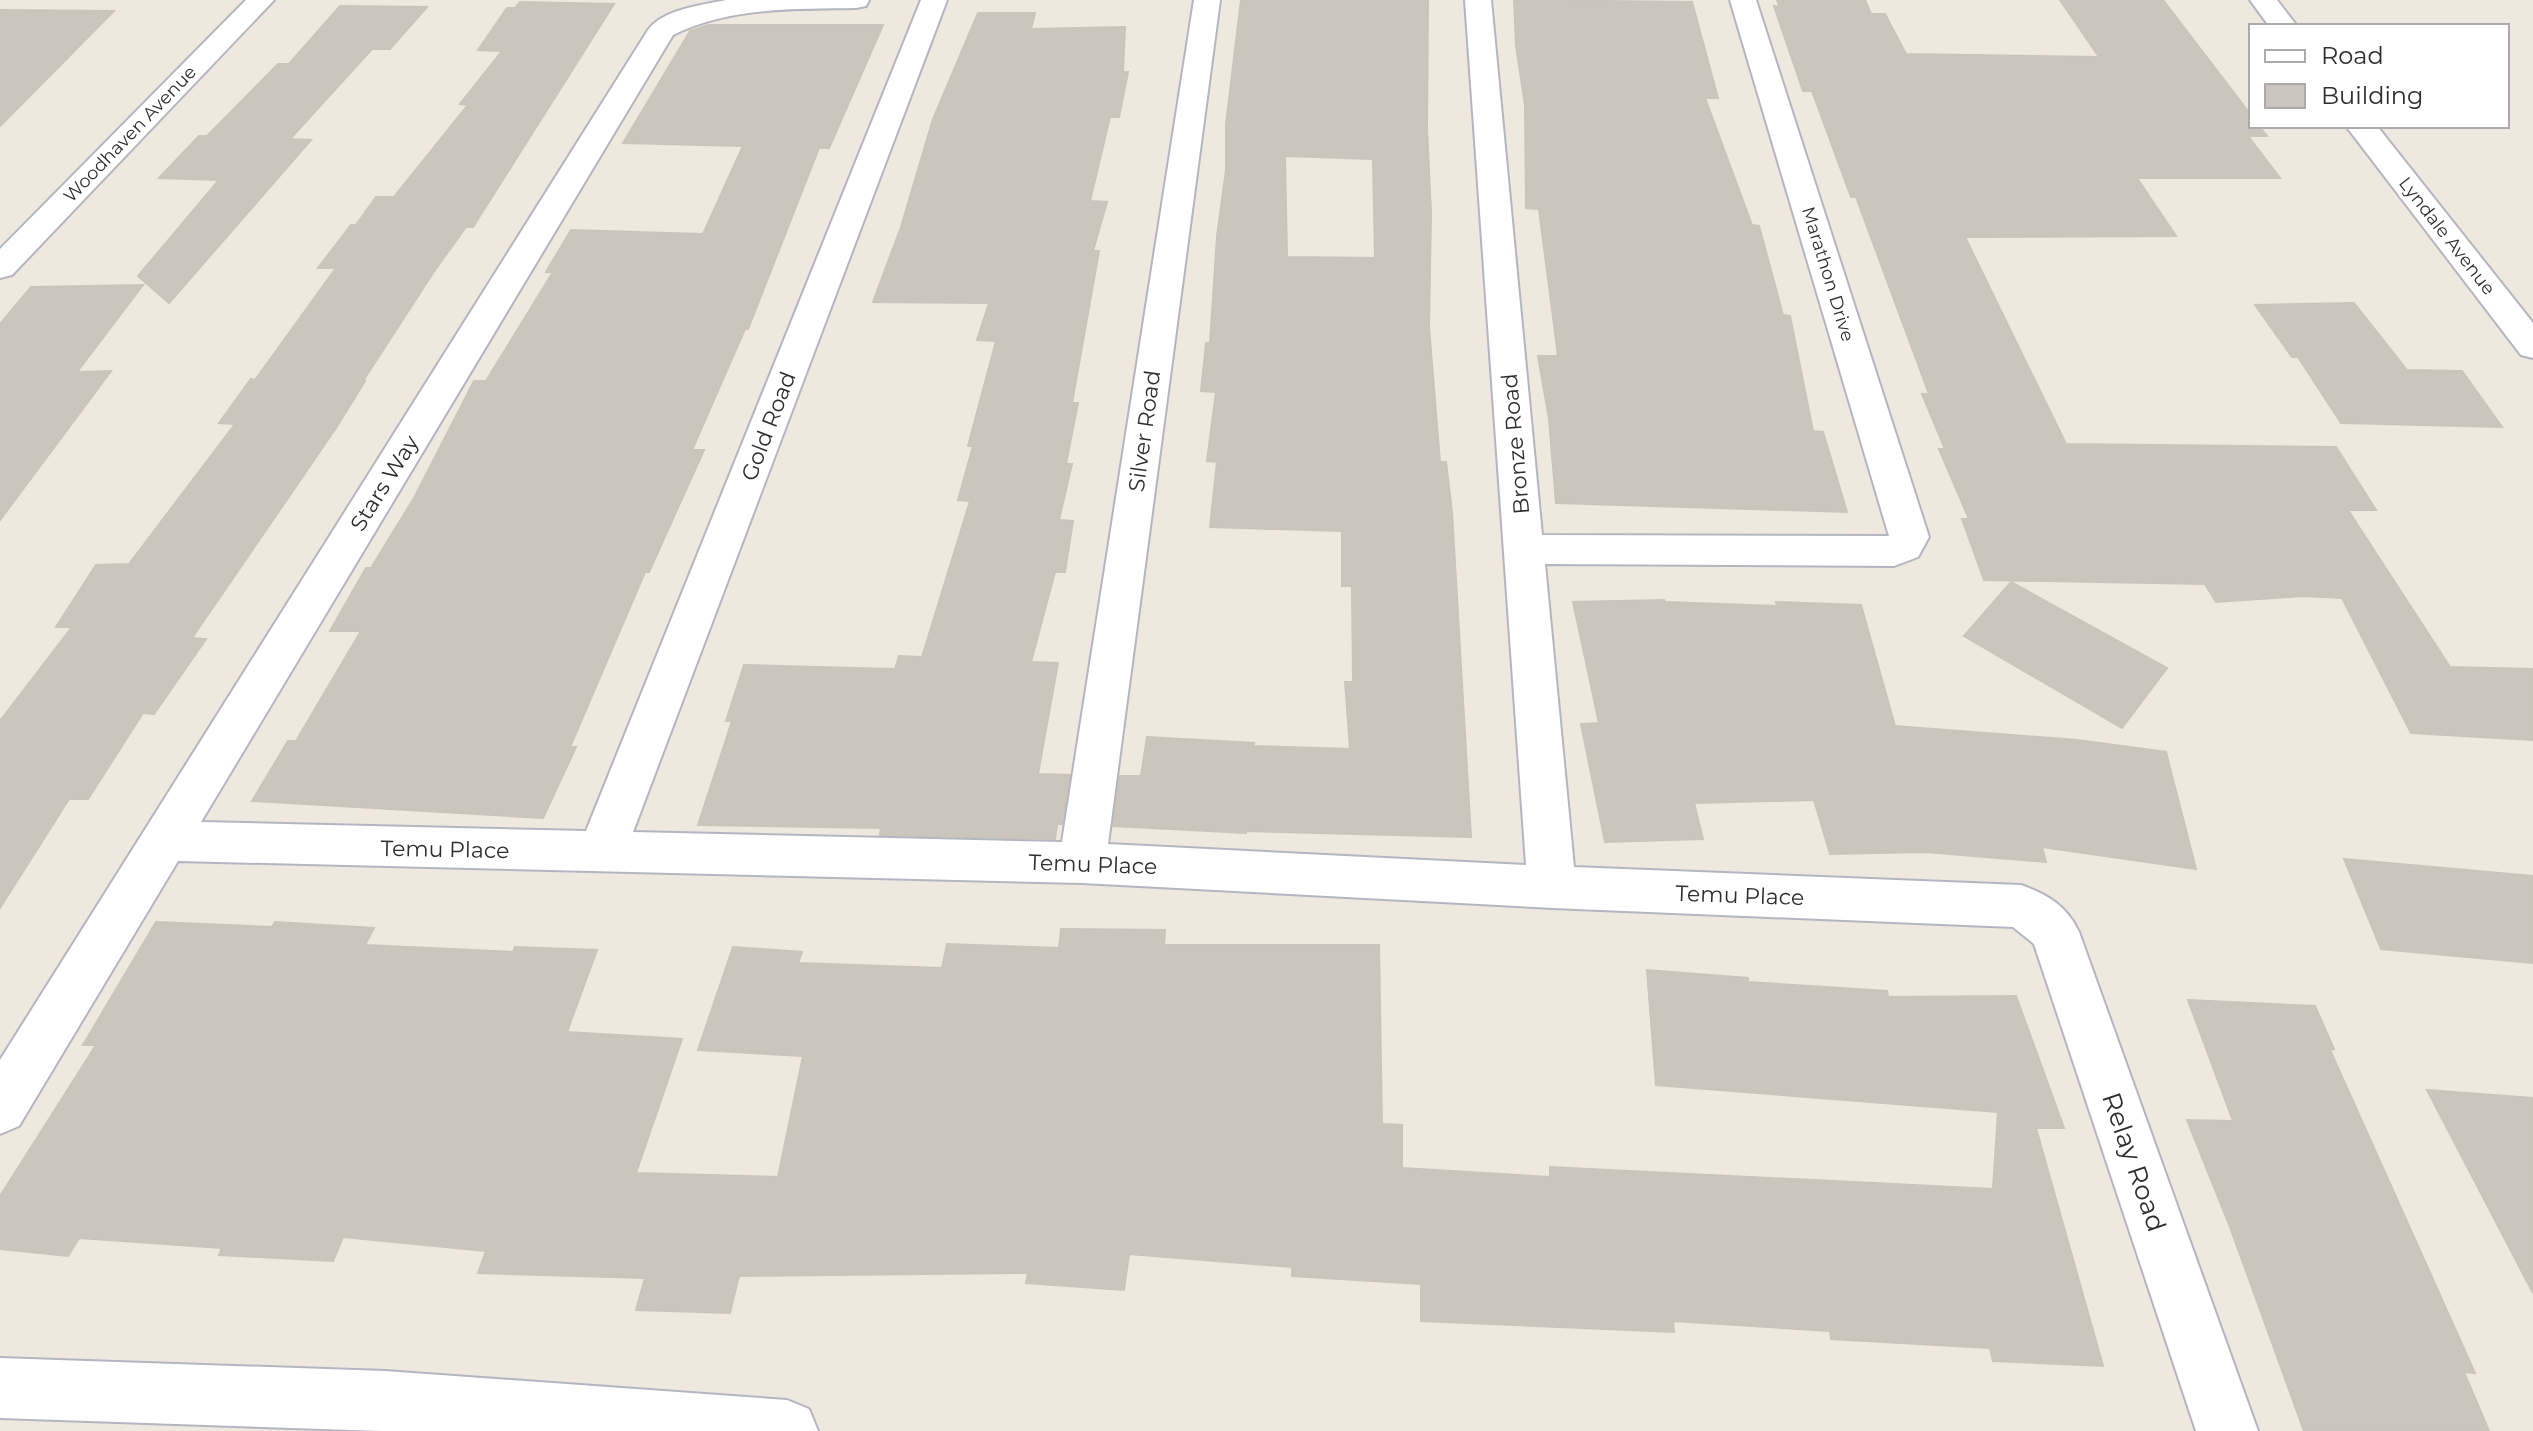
<svg xmlns="http://www.w3.org/2000/svg" width="2533" height="1431" viewBox="0 0 2533 1431" font-family="Montserrat,sans-serif">
  <style>
    .building { fill: #cbc6bd; stroke: #cbc4b8; stroke-width: 2; fill-rule: evenodd }
    .lines { fill: none; stroke-linecap: round; stroke-linejoin: round }
    .minor-casing { stroke: #b3b6c1; stroke-width: 4 }
    .minor { fill: #fff; fill-rule: evenodd }
    .labels { text-anchor: middle; stroke-width: 7; stroke-linejoin: round; paint-order: stroke }
    .far-street-label { font-size: 18px; fill: #2d2d2d; stroke: #fff }
    .street-label { font-size: 22px; fill: #2d2d2d; stroke: #fff }
    .near-street-label { font-size: 26px; fill: #2d2d2d; stroke: #fff }
  </style>
  <rect width="100%" height="100%" fill="#efe8df"/>
  <g class="building">
    <path d="M 1241,0 L 1428,0 L 1427,128 L 1431,213 L 1429,327 L 1440,462 L 1446,462 L 1452,512 L 1471,837 L 1246,831 L 1246,833 L 1113,826 L 1120,776 L 1141,776 L 1147,737 L 1254,743 L 1253,746 L 1350,749 L 1345,682 L 1353,682 L 1352,586 L 1342,586 L 1342,531 L 1210,527 L 1217,462 L 1207,461 L 1216,392 L 1201,391 L 1206,343 L 1210,343 L 1217,236 L 1226,170 L 1226,124 ZM 1285,156 L 1373,159 L 1375,258 L 1287,257 Z"/>
    <polygon points="1514,0 1692,2 1718,98 1705,98 1752,225 1759,226 1783,315 1790,316 1813,431 1823,432 1847,512 1556,503 1549,419 1538,356 1558,356 1539,209 1526,208 1525,105 1516,46"/>
    <polygon points="1777,0 1865,0 1871,14 1885,14 1906,54 2099,57 2060,0 2163,0 2251,115 2251,126 2259,126 2267,136 2248,136 2280,178 2137,178 2176,236 1965,237 2066,444 2336,447 2376,510 2348,510 2450,667 2533,669 2533,740 2411,733 2342,598 2303,596 2216,602 2205,584 1984,580 1962,519 1969,519 1939,449 1945,449 1922,394 1929,394 1856,197 1851,197 1812,91 1803,91 1774,6 1780,7"/>
    <polygon points="520,2 614,4 473,227 466,227 435,270 363,381 365,381 336,428 192,638 206,639 154,714 143,713 88,799 69,799 0,908 0,721 72,627 56,627 96,565 129,564 235,424 219,423 251,379 255,380 336,268 318,268 351,225 356,225 376,197 394,197 468,105 460,104 502,51 478,50 507,8 515,8"/>
    <polygon points="340,6 427,7 390,49 372,49 290,139 311,140 169,303 138,276 219,180 159,178 199,136 207,136 278,64 289,64"/>
    <polygon points="0,10 114,11 0,126"/>
    <polygon points="978,13 1035,13 1031,29 1125,27 1123,72 1128,72 1119,117 1110,117 1090,201 1107,202 1093,251 1099,251 1072,403 1078,403 1066,464 1072,464 1059,520 1073,521 1065,572 1055,572 1031,662 1058,663 1038,774 1070,775 1062,824 1057,824 1055,839 880,835 881,828 698,825 732,721 726,721 744,665 895,669 899,656 922,657 970,501 958,500 973,446 968,446 996,341 977,340 989,303 873,302 901,227 933,119"/>
    <polygon points="709,25 883,25 829,148 819,148 748,329 745,329 692,450 704,450 649,572 645,572 570,747 576,747 543,818 252,801 288,741 296,741 361,631 330,631 366,568 371,568 414,498 474,381 486,381 553,272 546,272 571,230 703,234 743,146 623,143 690,31"/>
    <polygon points="143,285 77,372 111,371 0,520 0,324 31,287"/>
    <polygon points="2354,303 2407,370 2462,371 2502,427 2341,423 2298,357 2292,357 2255,305"/>
    <polygon points="2011,582 2167,668 2122,728 1964,636"/>
    <polygon points="1664,600 1665,602 1777,606 1776,602 1861,605 1895,726 2077,740 2166,752 2196,869 2042,847 2046,862 1925,852 1830,854 1814,800 1694,803 1703,839 1605,842 1581,724 1599,723 1573,602"/>
    <polygon points="2344,859 2533,876 2533,963 2381,949"/>
    <polygon points="156,922 272,927 275,922 374,928 365,945 513,952 515,947 597,950 567,1032 682,1039 636,1173 778,1177 803,1056 698,1050 733,947 802,952 798,963 942,968 947,944 1059,948 1061,929 1165,930 1164,945 1379,945 1382,1124 1402,1125 1402,1168 1550,1177 1550,1167 1993,1189 1998,1112 1656,1085 1647,970 1748,978 1748,982 1887,991 1888,997 2016,996 2064,1128 2036,1128 2103,1366 1993,1361 1990,1348 1831,1339 1830,1331 1673,1321 1674,1332 1421,1321 1421,1284 1292,1276 1292,1267 1129,1254 1124,1290 1026,1283 1028,1273 739,1276 730,1313 636,1310 645,1278 478,1273 486,1251 343,1237 333,1261 219,1255 222,1248 79,1238 68,1256 0,1249 0,1196 96,1045 83,1045"/>
    <polygon points="2188,1000 2315,1006 2334,1049 2330,1050 2475,1373 2464,1372 2489,1431 2304,1431 2230,1227 2187,1120 2233,1121"/>
    <polygon points="2427,1090 2533,1098 2533,1293"/>
  </g>
  <g class="lines">
    <defs>
      <g id="minor">
        <polygon points="246,0 274,0 12,275 0,278 0,249"/>
        <path d="M 726,0 L 869,0 L 866,6 L 856,8 C 794,9 729,7 673,35 L 201,822 L 586,831 L 921,0 L 947,0 L 633,832 L 1062,842 L 1194,0 L 1220,0 L 1108,844 L 1526,865 L 1465,0 L 1491,0 L 1542,535 L 1889,536 L 1730,0 L 1756,0 L 1929,537 L 1918,557 L 1894,566 L 1545,564 L 1574,867 L 2021,885 C 2047,894 2067,906 2079,932 L 2258,1431 L 2196,1431 L 2034,944 L 2013,927 L 1552,908 L 1082,883 L 178,861 L 19,1126 L 0,1134 L 0,1060 L 648,30 C 663,9 703,5 726,0 Z"/>
        <polygon points="2250,0 2277,0 2297,26 2269,26"/>
        <polygon points="2346,126 2377,126 2533,323 2533,358 2521,355"/>
        <polygon points="0,1358 385,1371 787,1400 809,1409 818,1431 381,1431 0,1418"/>
      </g>
    </defs>
    <use href="#minor" class="minor-casing"/>
    <use href="#minor" class="minor"/>
  </g>
  <g class="labels">
    <g class="far-street-label">
      <text transform="translate(130 134) rotate(-46)" y="6">Woodhaven Avenue</text>
      <text transform="translate(2447 236) rotate(52)" y="6">Lyndale Avenue</text>
      <text transform="translate(1828 274) rotate(73)" y="6">Marathon Drive</text>
    </g>
    <g class="street-label">
      <text transform="translate(768 426) rotate(-69)" y="8">Gold Road</text>
      <text transform="translate(1144 431) rotate(-82)" y="8">Silver Road</text>
      <text transform="translate(1515 444) rotate(-95)" y="8">Bronze Road</text>
      <text transform="translate(384 483) rotate(-58)" y="8">Stars Way</text>
      <text transform="translate(445 849) rotate(1)" y="8">Temu Place</text>
      <text transform="translate(1093 864) rotate(2)" y="8">Temu Place</text>
      <text transform="translate(1740 895) rotate(2)" y="8">Temu Place</text>
    </g>
    <g class="near-street-label">
      <text transform="translate(2134 1162) rotate(71)" y="9">Relay Road</text>
    </g>
  </g>
  <rect x="2249" y="24" width="260" height="104" fill="#ffffff" stroke="#ababab" stroke-width="2"/>
  <rect x="2265" y="50" width="40" height="12" fill="#ffffff" stroke="#ababab" stroke-width="2"/>
  <text x="2321" y="64" font-size="24" fill="#2d2d2d">Road</text>
  <rect x="2265" y="84" width="40" height="24" fill="#cbc6bd" stroke="#ababab" stroke-width="2"/>
  <text x="2321" y="104" font-size="24" fill="#2d2d2d">Building</text>
</svg>
